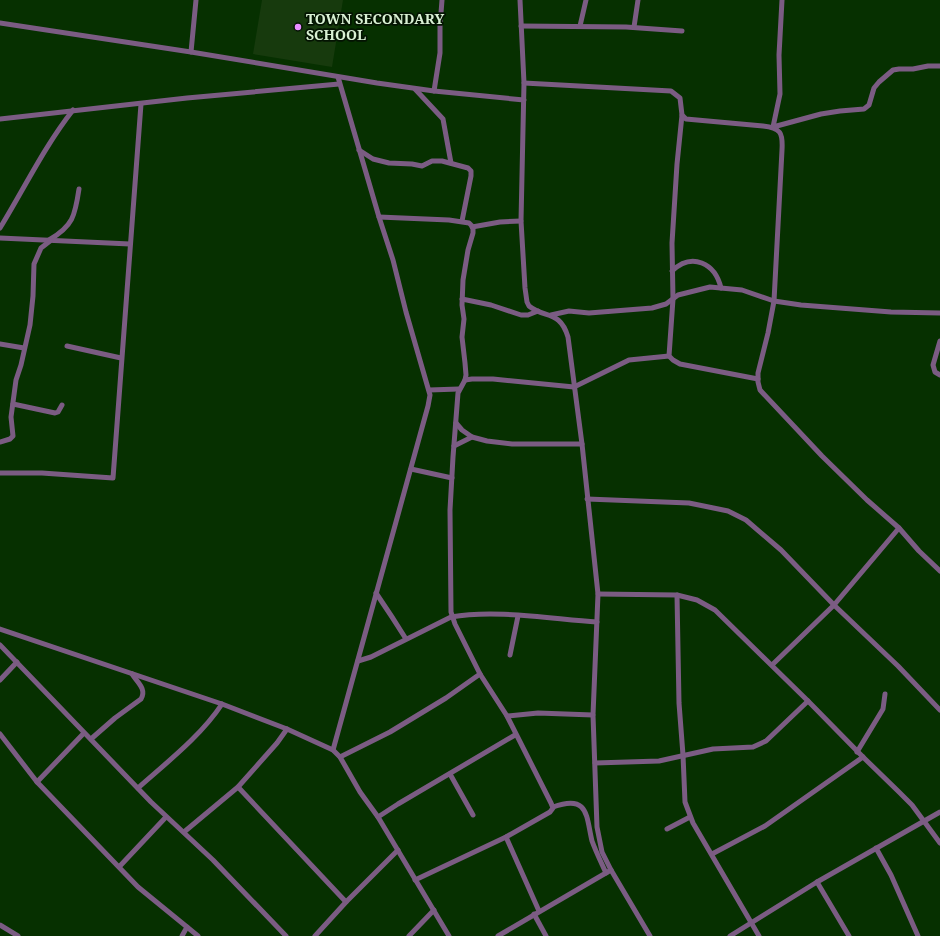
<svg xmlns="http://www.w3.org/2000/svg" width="940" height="936" viewBox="0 0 940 936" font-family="'Noto Serif',serif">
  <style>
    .built { fill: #173a0d }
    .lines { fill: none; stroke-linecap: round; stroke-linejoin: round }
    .minor { stroke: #7b5c83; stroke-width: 5 }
    .poi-dot { fill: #e88eff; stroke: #041402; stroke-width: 1.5 }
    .labels { text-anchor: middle; stroke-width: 3.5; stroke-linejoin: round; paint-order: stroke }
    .poi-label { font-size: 14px; font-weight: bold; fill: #d9f0d3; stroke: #041402; text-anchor: start }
  </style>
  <rect width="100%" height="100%" fill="#063000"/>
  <polygon class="built" points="262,0 343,0 332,67 253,54"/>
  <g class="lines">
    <g class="minor">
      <path d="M 520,0 L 524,83 L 521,221 L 525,288 L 527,302 L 529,306 C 545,319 560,310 568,337 L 582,444 L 598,594 L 593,715 L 597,827 L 602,852 L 611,870 L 650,936"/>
      <polyline points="782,0 779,55 780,94 773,127 821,114 840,111 864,109 869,105 874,88 879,82 893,70 899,69 913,69 928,66 940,66"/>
      <polyline points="0,23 191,52 377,83 434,91 524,100"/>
      <polyline points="521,26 626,27 682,31"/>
      <polyline points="580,26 586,0"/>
      <polyline points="634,27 638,0"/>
      <polyline points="191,52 196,0"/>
      <path d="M 524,83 L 671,91 L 680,98 L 682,115 L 686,119 L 763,126 C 781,128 783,133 782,150 L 774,301 L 768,333 L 758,373 L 758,382 L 760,390 L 822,456 L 867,500 L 899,528 L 919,551 L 940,571"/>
      <polyline points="415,89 443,119 451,163"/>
      <polyline points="434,91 440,53 440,26 442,0"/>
      <polyline points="682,115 677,164 672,243 673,299 669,356 673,360 680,364 758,379"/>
      <polyline points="0,119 187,98 339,84"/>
      <polyline points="359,150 373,159 389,163 412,164 422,166 432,161 442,161 468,168 471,171 471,176 462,221"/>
      <polyline points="379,217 449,220 469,223 473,227 473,233 468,250 463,280 462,305 464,319 462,337 465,363 466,375 465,380 458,393 453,457 450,510 451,612 455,624 480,674 507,716 551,803 553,808 550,812 506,837 415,880"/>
      <polyline points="472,227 500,222 521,221"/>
      <path d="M 0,228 C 24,189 44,147 73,110"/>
      <polyline points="0,238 130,244"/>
      <path d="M 49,240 C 73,226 75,216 79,189"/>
      <path d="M 672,271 C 692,252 715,263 721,288"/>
      <polyline points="462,299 491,305 521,315 528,315 538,311"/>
      <polyline points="551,315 569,311 589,313 652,308 666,304 678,295 710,287 742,290 774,301 801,305 891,312 940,313"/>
      <polyline points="940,341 933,365 935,372 940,375"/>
      <polyline points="0,344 24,348"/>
      <polyline points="67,346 121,358"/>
      <polyline points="465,380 472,379 493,379 574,387 629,360 669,356"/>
      <polyline points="429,390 459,389"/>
      <polyline points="13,404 55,413 58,412 62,405"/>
      <polyline points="456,423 462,430 472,437 487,441 512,444 582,444"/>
      <polyline points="0,442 10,439 13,436 11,417 16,380 21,365 30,325 33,296 34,264 41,248 50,241"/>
      <polyline points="454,446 472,437"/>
      <polyline points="411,469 452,478"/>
      <polyline points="0,473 42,473 113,478 141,104"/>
      <polyline points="587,499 689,503 728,511 746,520 781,550 834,605 898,666 940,710"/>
      <polyline points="376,593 392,617 406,639"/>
      <polyline points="598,594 677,595 697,600 715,610 808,701 863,757 899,792 912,805 940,843"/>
      <polyline points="677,595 679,703 683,755 685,802 693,823 759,936"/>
      <polyline points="0,629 222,704 287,729 333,750 340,757 360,792 378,817 449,936"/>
      <polyline points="0,645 151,802 213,860 286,936"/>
      <polyline points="510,655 518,616"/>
      <path d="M 358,661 L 371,657 L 451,617 C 495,609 552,619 597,622"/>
      <polyline points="772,665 834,605 899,528"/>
      <polyline points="0,680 17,662"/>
      <polyline points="507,716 538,713 593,715"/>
      <polyline points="0,734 37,782 138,887 198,936"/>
      <path d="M 91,739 L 115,718 L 141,699 C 147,689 137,682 132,674"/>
      <polyline points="333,750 428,406 430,395 406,312 393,260 379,217 338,77"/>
      <polyline points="857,752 883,709 885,694"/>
      <polyline points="340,757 390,732 446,698 480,674"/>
      <polyline points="595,763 659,761 713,749 753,747 766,741 808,701"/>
      <polyline points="450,774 473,815"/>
      <polyline points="37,782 84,733"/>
      <polyline points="238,787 346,902"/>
      <path d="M 138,788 C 166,763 201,736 222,704"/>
      <path d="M 553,807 C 589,794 586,816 592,841 C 596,852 601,862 606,873"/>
      <polyline points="378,817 398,804 515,735"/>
      <polyline points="667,829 690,817"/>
      <polyline points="184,832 238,787 277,743 287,729"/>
      <polyline points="506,837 539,911"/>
      <polyline points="876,848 891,875 918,936"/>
      <polyline points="712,854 765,826 863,757"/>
      <polyline points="119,867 166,817"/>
      <polyline points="817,882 849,936"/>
      <polyline points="534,914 546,936"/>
      <polyline points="0,925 18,936"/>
      <polyline points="182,936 187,927"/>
      <polyline points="315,936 346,902 398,850"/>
      <polyline points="409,936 434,910"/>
      <polyline points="498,936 611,870"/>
      <polyline points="730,936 817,882 940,812"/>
    </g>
  </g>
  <circle class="poi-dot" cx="298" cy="27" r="4"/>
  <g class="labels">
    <g class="poi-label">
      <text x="306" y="24">TOWN SECONDARY<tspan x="306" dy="16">SCHOOL</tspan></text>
    </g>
  </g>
</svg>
